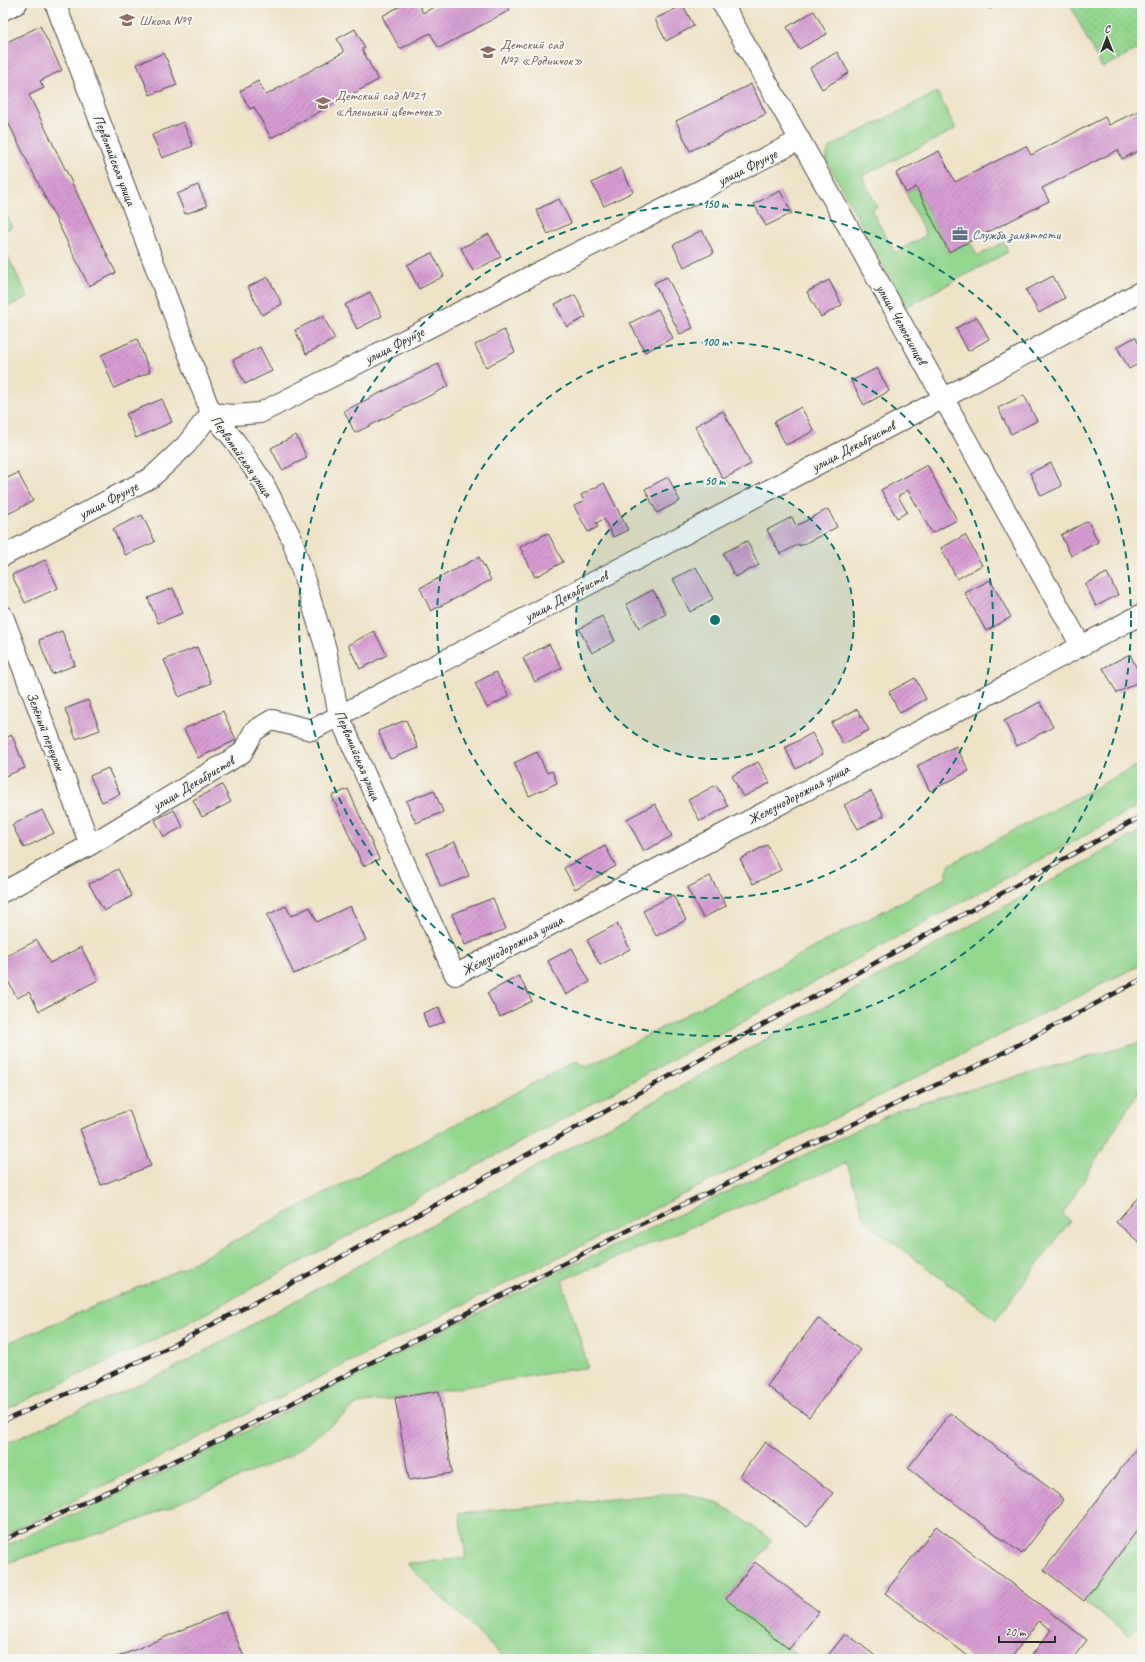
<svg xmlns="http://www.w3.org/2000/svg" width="1145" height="1662" viewBox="0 0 1145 1662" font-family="Caveat,sans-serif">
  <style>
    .grass { fill: #93d68e; stroke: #5f805c }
    .park { fill: url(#park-dots); stroke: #5f805c }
    .building { fill: url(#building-hatch) }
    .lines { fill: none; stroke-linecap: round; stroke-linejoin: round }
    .street-casing { stroke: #484742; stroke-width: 22 }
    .secondary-casing { stroke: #484742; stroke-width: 24 }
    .street { stroke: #fff; stroke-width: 20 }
    .secondary { stroke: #fff; stroke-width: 22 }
    .rail-casing { stroke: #2b2b2b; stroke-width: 4.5 }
    .rail { stroke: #f6f6f2; stroke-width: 3; stroke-dasharray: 9; stroke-linecap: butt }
    .ring { fill: none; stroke: #0f766e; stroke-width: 2; stroke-dasharray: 7 5 }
    .labels { text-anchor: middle; stroke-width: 4; stroke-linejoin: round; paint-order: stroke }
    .education-label { font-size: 14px; fill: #785e54; stroke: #f6f6f2; text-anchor: start }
    .street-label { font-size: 14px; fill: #2b2b2b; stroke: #f6f6f2 }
    .service-label { font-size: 14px; fill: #4e5e75; stroke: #f6f6f2; text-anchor: start }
    .centre { fill: #0f766e; stroke: #f6f6f2; stroke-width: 2 }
    .ring-label { font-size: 12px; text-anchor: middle; font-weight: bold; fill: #0f766e; stroke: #f6f6f2; stroke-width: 4; stroke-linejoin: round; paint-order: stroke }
  </style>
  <defs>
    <pattern id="park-dots" width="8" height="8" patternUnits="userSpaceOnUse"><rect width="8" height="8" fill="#93d68e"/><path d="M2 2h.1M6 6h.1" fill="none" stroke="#7fb87b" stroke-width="1.8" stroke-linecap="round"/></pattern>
    <pattern id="building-hatch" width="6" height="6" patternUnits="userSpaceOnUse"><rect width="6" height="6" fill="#d79dd4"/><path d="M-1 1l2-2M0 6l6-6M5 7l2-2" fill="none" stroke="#af80ac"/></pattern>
  </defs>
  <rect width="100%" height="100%" fill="#f6f6f2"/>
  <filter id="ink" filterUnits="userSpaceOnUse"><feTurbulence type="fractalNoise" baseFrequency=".025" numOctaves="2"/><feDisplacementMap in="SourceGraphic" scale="8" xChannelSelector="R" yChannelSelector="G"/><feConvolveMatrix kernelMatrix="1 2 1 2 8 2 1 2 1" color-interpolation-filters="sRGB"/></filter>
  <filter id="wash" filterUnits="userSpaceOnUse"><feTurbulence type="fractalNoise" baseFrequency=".012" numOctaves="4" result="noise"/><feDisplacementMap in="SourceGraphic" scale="16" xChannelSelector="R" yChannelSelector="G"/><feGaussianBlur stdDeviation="0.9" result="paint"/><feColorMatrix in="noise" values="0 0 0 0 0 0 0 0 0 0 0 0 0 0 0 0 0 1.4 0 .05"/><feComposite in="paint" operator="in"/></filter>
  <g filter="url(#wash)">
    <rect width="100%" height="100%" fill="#efe3c7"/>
    <g class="grass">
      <path d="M 937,92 L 956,129 L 862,176 L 877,207 L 871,210 L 895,253 L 926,235 L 906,193 L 916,187 L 949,252 L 970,241 L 977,256 L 1004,242 L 1008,252 L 906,307 L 827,161 C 826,154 827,150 832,146 Z"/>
      <polygon points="1142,763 1142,804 175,1330 3,1411 3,1345 181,1269 576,1061 587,1067 946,878 949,865"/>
      <polygon points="1142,830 1142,964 3,1536 3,1443 15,1439 167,1372"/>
      <polygon points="1142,1042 1142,1085 1063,1214 1070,1221 996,1320 865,1221 847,1163 562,1280 588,1367 358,1404 290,1456 129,1524 3,1564 3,1547 184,1463 552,1275 901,1109"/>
      <path d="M 666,1494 C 680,1494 694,1494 706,1499 C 731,1507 751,1526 772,1540 L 726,1599 L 802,1659 L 505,1659 L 407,1564 L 466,1558 L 459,1513 Z"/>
      <polygon points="1142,1524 1142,1620 1130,1635 1084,1601"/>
    </g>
    <g class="park">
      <polygon points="1069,3 1142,3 1142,47 1102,68"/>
      <polygon points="3,209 12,227 3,231"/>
      <polygon points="3,247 28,297 3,309"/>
    </g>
    <g id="blocks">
      <g class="building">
        <polygon points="406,3 418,3 423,13 441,3 506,3 510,10 439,48 430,33 400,49 382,16"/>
        <polygon points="986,3 1001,3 990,9"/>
        <polygon points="683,5 694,26 666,41 655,19"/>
        <polygon points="814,11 827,34 799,49 787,27"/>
        <polygon points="40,26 62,70 40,81 44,88 29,95 116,273 89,286 3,112 3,44"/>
        <polygon points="355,29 365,48 362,49 378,80 271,138 254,107 250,109 240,91 258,81 266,95 344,52 337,39"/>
        <polygon points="837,52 849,73 822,89 810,68"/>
        <polygon points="164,53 177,85 150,95 137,64"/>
        <polygon points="751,84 766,114 690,151 676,121"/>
        <polygon points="1142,109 1142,149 1122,159 1118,150 1042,188 1049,201 949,252 916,187 906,193 896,173 939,151 955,182 1026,146 1031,155 1105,117 1109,125"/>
        <polygon points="183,122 193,146 162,158 152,135"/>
        <polygon points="621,168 633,192 604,206 592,183"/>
        <polygon points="198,185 207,206 185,214 177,194"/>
        <polygon points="780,191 792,213 766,226 754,204"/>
        <polygon points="559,199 571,223 548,234 536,210"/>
        <polygon points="702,230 714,253 684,267 673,245"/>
        <polygon points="489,234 501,257 473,271 461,248"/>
        <polygon points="432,253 444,276 419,289 407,265"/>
        <polygon points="1053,276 1065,298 1039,313 1026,290"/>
        <polygon points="268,277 282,304 262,315 248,287"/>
        <polygon points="667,277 693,328 680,334 654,283"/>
        <polygon points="829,280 842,305 821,317 807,292"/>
        <polygon points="370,292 382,316 357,329 345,305"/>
        <polygon points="575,295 586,317 567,327 555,304"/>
        <polygon points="658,309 673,338 645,352 630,323"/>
        <polygon points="323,316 335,339 306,354 295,330"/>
        <polygon points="977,317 989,339 968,351 956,328"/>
        <polygon points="504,330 515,352 486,367 475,345"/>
        <polygon points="1135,337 1142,350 1142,362 1129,369 1117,347"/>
        <polygon points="137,339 150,372 114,388 101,355"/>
        <polygon points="260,347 272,371 245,384 233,360"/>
        <polygon points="438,364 449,386 355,433 344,411"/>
        <polygon points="877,368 889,391 864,405 851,381"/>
        <polygon points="1024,395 1037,421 1011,434 998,408"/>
        <polygon points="162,399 172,422 136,438 126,414"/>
        <polygon points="801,407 814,431 786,445 774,422"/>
        <polygon points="723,411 751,464 723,479 695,426"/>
        <polygon points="296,435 307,458 282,470 271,448"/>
        <polygon points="1051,463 1062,486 1041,496 1030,473"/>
        <polygon points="927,465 957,520 932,533 908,490 898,496 907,512 897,518 881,490"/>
        <polygon points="18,473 33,501 6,515 3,509 3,480"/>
        <polygon points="668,477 680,501 657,513 645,489"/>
        <polygon points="604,483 628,530 613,537 604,519 596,523 598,527 588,532 574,506 584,501 581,495"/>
        <polygon points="828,509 837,527 800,546 799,544 780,554 767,530 792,517 796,526"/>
        <polygon points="142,515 155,542 125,555 113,529"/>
        <polygon points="1088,521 1098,542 1071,556 1061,535"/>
        <polygon points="548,533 563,562 535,577 520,547"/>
        <polygon points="965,535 982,565 957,579 941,548"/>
        <polygon points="747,541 759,565 735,577 723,553"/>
        <polygon points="479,557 491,580 431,611 420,588"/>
        <polygon points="45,560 58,588 25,603 12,575"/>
        <polygon points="696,567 713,599 690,612 673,579"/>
        <polygon points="1107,573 1118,595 1096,606 1085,584"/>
        <polygon points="990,580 1011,617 986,631 965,593"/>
        <polygon points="173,588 183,613 158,623 148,598"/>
        <polygon points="653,590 666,614 639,628 626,604"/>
        <polygon points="602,616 615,641 592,653 579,629"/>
        <polygon points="62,631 75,665 52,674 39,640"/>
        <polygon points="374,631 387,655 360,669 348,645"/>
        <polygon points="549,644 562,668 535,682 523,658"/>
        <polygon points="197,647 211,683 179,697 164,660"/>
        <polygon points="1130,654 1142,680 1117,693 1103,668"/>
        <polygon points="496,672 509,696 487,708 475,683"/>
        <polygon points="915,678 926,699 900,713 889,692"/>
        <polygon points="88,700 100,730 76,739 65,709"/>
        <polygon points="1040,702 1053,727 1017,746 1004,721"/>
        <polygon points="857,709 869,730 843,744 831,723"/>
        <polygon points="223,711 236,740 198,758 184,729"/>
        <polygon points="406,720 418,748 390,759 378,731"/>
        <polygon points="812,733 823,754 796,769 785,748"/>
        <polygon points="12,735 25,768 3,777 3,739"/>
        <polygon points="956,746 969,771 930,791 917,766"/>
        <polygon points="537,752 547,773 552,771 557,783 529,796 514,763"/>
        <polygon points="758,762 770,783 743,797 732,776"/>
        <polygon points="108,768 120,794 102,802 90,776"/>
        <polygon points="222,785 231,802 202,817 193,800"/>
        <polygon points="716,785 728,806 700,821 688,800"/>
        <polygon points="348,789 379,859 363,866 332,796"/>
        <polygon points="434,790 443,812 416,823 406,801"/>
        <polygon points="871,791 884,816 858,829 844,805"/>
        <polygon points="655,804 672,836 644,851 627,819"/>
        <polygon points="42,810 54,833 24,848 12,825"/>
        <polygon points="174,810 183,827 164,837 155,820"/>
        <polygon points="455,842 469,876 441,887 427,853"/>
        <polygon points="767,845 781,870 753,884 740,859"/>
        <polygon points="605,846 616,866 575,889 564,868"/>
        <polygon points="118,869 132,896 104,911 89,884"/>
        <polygon points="710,876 726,906 703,918 687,888"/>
        <polygon points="673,895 686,920 656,936 643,911"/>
        <polygon points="493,898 506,929 465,945 452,914"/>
        <polygon points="286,906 291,916 310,907 317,922 350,906 366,940 294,974 267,915"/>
        <polygon points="617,924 630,949 600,965 587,940"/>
        <polygon points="37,940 50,963 81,947 98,980 39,1011 29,992 17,998 3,971 3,958"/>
        <polygon points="572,948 590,982 566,995 548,961"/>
        <polygon points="519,976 532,1001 500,1017 487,993"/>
        <polygon points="439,1007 444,1022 428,1028 423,1013"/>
        <polygon points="129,1110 151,1166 101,1185 80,1129"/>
        <polygon points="1142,1193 1142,1245 1116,1222"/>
        <polygon points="818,1318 860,1350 809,1417 767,1386"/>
        <polygon points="439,1391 452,1473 409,1480 395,1398"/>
        <polygon points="950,1413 1064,1499 1022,1554 908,1468"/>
        <polygon points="1142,1441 1142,1524 1084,1601 1044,1570"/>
        <polygon points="765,1442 833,1493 807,1527 740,1476"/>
        <polygon points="936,1526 1087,1640 1072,1659 1029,1659 1051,1630 1039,1621 1010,1659 972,1659 885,1593"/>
        <polygon points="755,1562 819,1612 789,1649 726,1599"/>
        <polygon points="225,1612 245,1659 113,1659"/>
        <polygon points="846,1633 879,1659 825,1659"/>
      </g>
    </g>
  </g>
  <g filter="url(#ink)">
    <use href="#blocks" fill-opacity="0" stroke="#484742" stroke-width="1"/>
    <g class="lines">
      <defs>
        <g id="street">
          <polyline points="55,3 211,413 235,441 263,482 292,539 326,649 339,716 455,975 1142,614"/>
          <polyline points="722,3 800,140 1081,646"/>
          <polyline points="3,556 152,477 186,445 211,413 234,415 260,413 800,140"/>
          <polyline points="3,616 90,845"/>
          <polyline points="3,892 90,845 242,753 254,731 272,720 312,730 944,398 1142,291"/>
        </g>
        <polyline id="secondary" points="3,9 16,3"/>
      </defs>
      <use href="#street" class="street-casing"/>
      <use href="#secondary" class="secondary-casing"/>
      <use href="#street" class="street"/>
      <use href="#secondary" class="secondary"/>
      <defs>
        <g id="rail">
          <polyline points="3,1421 97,1381 165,1349 319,1269 1142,816"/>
          <polyline points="3,1540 226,1437 635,1227 995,1057 1142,979"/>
        </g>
      </defs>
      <use href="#rail" class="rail-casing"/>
      <use href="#rail" class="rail"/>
    </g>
  </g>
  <circle cx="715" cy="620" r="139" fill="#0f766e" fill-opacity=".12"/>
  <g class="ring">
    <circle cx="715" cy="620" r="139"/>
    <circle cx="715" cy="620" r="278"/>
    <circle cx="715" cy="620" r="416"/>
  </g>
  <defs>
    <symbol id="school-bare" viewBox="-9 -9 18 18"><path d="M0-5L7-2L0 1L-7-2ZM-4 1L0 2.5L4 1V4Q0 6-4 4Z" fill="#8d6e63" stroke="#f6f6f2" stroke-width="2.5" paint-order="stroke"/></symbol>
    <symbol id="office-bare" viewBox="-9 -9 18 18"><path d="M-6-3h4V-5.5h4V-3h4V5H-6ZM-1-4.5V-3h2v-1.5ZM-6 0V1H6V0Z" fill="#5c6f8a" stroke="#f6f6f2" stroke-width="2.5" paint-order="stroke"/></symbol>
  </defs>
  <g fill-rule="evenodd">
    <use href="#school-bare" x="116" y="9" width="22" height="22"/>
    <use href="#school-bare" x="477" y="41" width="22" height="22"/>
    <use href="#school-bare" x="312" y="92" width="22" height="22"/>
    <use href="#office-bare" x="949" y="223" width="22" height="22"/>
  </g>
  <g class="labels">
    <g class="education-label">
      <text x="139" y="25">Школа №9</text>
      <text x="500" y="49">Детский сад<tspan x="500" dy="16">№7 «Родничок»</tspan></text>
      <text x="335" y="100">Детский сад №21<tspan x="335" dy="16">«Аленький цветочек»</tspan></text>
    </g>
    <g class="street-label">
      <text transform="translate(115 160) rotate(69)" y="5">Первомайская улица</text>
      <text transform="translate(747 167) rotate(-27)" y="5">улица Фрунзе</text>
      <text transform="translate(902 324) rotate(61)" y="5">улица Челюскинцев</text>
      <text transform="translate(394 345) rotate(-27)" y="5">улица Фрунзе</text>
      <text transform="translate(853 446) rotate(-28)" y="5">улица Декабристов</text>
      <text transform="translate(242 456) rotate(55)" y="5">Первомайская улица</text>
      <text transform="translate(108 500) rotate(-28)" y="5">улица Фрунзе</text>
      <text transform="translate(566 596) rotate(-28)" y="5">улица Декабристов</text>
      <text transform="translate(46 731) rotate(69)" y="5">Зелёный переулок</text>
      <text transform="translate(358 755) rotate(67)" y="5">Первомайская улица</text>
      <text transform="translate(193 783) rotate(-31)" y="5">улица Декабристов</text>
      <text transform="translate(798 794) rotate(-28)" y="5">Железнодорожная улица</text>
      <text transform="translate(512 945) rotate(-28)" y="5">Железнодорожная улица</text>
    </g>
    <g class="service-label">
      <text x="972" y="239">Служба занятости</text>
    </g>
  </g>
  <circle cx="715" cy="620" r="6" class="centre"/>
  <g class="ring-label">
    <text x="715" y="208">150 m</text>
    <text x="715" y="346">100 m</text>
    <text x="715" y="485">50 m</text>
  </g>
  <rect width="1145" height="1662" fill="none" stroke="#f6f6f2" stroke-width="16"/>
  <g transform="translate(1107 38)" stroke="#f6f6f2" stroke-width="3" paint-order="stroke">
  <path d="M0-3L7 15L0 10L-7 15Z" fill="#2b2b2b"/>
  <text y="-6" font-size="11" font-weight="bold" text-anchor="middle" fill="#2b2b2b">С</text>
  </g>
  <path d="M999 1636v6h56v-6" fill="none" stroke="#2b2b2b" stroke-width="2"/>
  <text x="1005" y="1636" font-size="12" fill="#2b2b2b" stroke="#f6f6f2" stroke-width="3" paint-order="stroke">20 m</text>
</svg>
